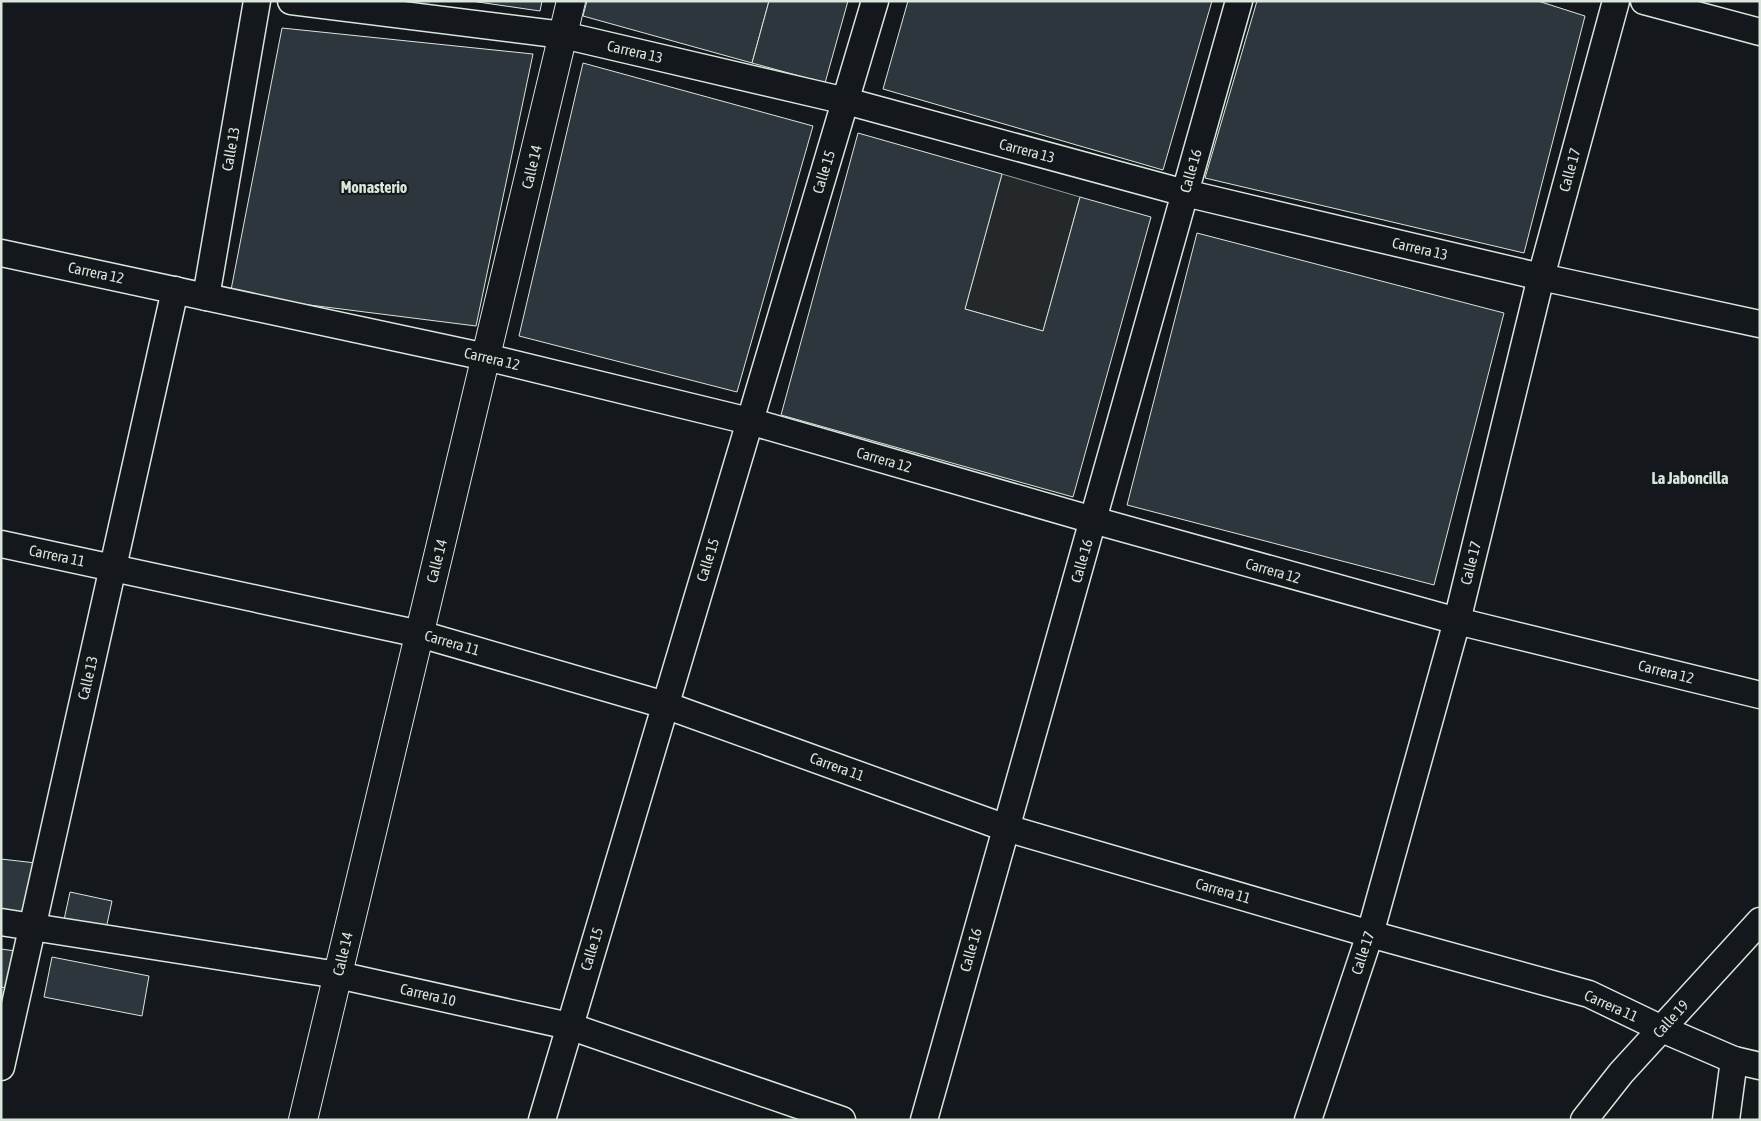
<svg xmlns="http://www.w3.org/2000/svg" width="1761" height="1121" viewBox="0 0 1761 1121" font-family="'Asap Condensed',sans-serif">
  <style>
    .parking { fill: #24282b; stroke: #939e99 }
    .building { fill: #2c363c; stroke: #d8e6dc }
    .lines { fill: none; stroke-linecap: round; stroke-linejoin: round }
    .street-casing { stroke: #d8e6dc; stroke-width: 29 }
    .secondary-casing { stroke: #d8e6dc; stroke-width: 30 }
    .street { stroke: #14181c; stroke-width: 26 }
    .secondary { stroke: #14181c; stroke-width: 28 }
    .labels { text-anchor: middle; stroke-width: 4; stroke-linejoin: round; paint-order: stroke }
    .street-label { font-size: 15px; fill: #d8e6dc; stroke: #14181c }
    .neighbourhood-label { font-size: 16px; font-weight: bold; fill: #d8e6dc; stroke: #14181c }
  </style>
  <rect width="100%" height="100%" fill="#14181c"/>
  <polygon class="parking" points="1002,174 1080,197 1043,331 965,309"/>
  <g class="building">
    <polygon points="471,1 542,1 540,11"/>
    <polygon points="587,1 769,1 752,63 583,16"/>
    <polygon points="769,1 848,1 825,83 752,63"/>
    <polygon points="908,1 1212,1 1163,170 883,89"/>
    <polygon points="1257,1 1538,1 1585,16 1524,253 1205,178"/>
    <polygon points="282,28 533,54 476,326 230,295"/>
    <polygon points="583,63 813,126 737,392 519,336"/>
    <polygon points="858,133 1002,174 965,309 1043,331 1080,197 1151,217 1073,497 781,415"/>
    <polygon points="1197,233 1504,313 1434,585 1127,505"/>
    <polygon points="1,859 36,863 29,919 1,916"/>
    <polygon points="70,892 112,901 104,938 62,929"/>
    <polygon points="1,949 23,952 17,990 1,987"/>
    <polygon points="52,957 149,976 142,1016 44,997"/>
  </g>
  <g class="lines">
    <defs>
      <g id="street">
        <polyline points="291,1 563,35 846,101 1185,193 1541,277 1760,324"/>
        <polyline points="1644,1 1760,32"/>
        <polyline points="1,253 486,357 749,421 1093,520 1457,621 1760,695"/>
        <polyline points="206,297 257,1"/>
        <polyline points="1,544 420,634 665,705 1006,828 1370,934 1589,994 1662,1029 1734,1060 1760,1066"/>
        <polyline points="1,922 338,975 569,1026 842,1120"/>
        <polyline points="1,1067 175,290"/>
        <polyline points="542,1120 875,1"/>
        <polyline points="924,1120 1239,1"/>
        <polyline points="1308,1120 1370,934 1457,621 1541,277 1616,1"/>
        <polyline points="1584,1120 1621,1073 1760,921"/>
        <polyline points="1726,1120 1734,1060"/>
      </g>
      <polyline id="secondary" points="303,1120 571,1"/>
    </defs>
    <use href="#street" class="street-casing"/>
    <use href="#secondary" class="secondary-casing"/>
    <use href="#street" class="street"/>
    <use href="#secondary" class="secondary"/>
  </g>
  <g class="labels">
    <g class="street-label">
      <text transform="translate(635 52) rotate(13)" y="5">Carrera 13</text>
      <text transform="translate(231 149) rotate(-80)" y="5">Calle 13</text>
      <text transform="translate(1027 151) rotate(15)" y="5">Carrera 13</text>
      <text transform="translate(532 167) rotate(-77)" y="5">Calle 14</text>
      <text transform="translate(1570 170) rotate(-75)" y="5">Calle 17</text>
      <text transform="translate(1191 171) rotate(-74)" y="5">Calle 16</text>
      <text transform="translate(824 172) rotate(-73)" y="5">Calle 15</text>
      <text transform="translate(1420 249) rotate(13)" y="5">Carrera 13</text>
      <text transform="translate(96 273) rotate(12)" y="5">Carrera 12</text>
      <text transform="translate(492 359) rotate(13)" y="5">Carrera 12</text>
      <text transform="translate(884 460) rotate(16)" y="5">Carrera 12</text>
      <text transform="translate(57 556) rotate(12)" y="5">Carrera 11</text>
      <text transform="translate(708 560) rotate(-73)" y="5">Calle 15</text>
      <text transform="translate(437 561) rotate(-76)" y="5">Calle 14</text>
      <text transform="translate(1082 561) rotate(-74)" y="5">Calle 16</text>
      <text transform="translate(1471 563) rotate(-76)" y="5">Calle 17</text>
      <text transform="translate(1273 571) rotate(16)" y="5">Carrera 12</text>
      <text transform="translate(452 643) rotate(16)" y="5">Carrera 11</text>
      <text transform="translate(1666 672) rotate(14)" y="5">Carrera 12</text>
      <text transform="translate(88 678) rotate(-77)" y="5">Calle 13</text>
      <text transform="translate(837 767) rotate(20)" y="5">Carrera 11</text>
      <text transform="translate(1223 891) rotate(16)" y="5">Carrera 11</text>
      <text transform="translate(592 949) rotate(-73)" y="5">Calle 15</text>
      <text transform="translate(971 950) rotate(-74)" y="5">Calle 16</text>
      <text transform="translate(1363 953) rotate(-72)" y="5">Calle 17</text>
      <text transform="translate(343 954) rotate(-77)" y="5">Calle 14</text>
      <text transform="translate(428 995) rotate(13)" y="5">Carrera 10</text>
      <text transform="translate(1611 1006) rotate(24)" y="5">Carrera 11</text>
      <text transform="translate(1671 1019) rotate(-48)" y="5">Calle 19</text>
    </g>
    <g class="neighbourhood-label">
      <text x="374" y="193">Monasterio</text>
      <text x="1690" y="484">La Jaboncilla</text>
    </g>
  </g>
  <rect width="1761" height="1121" fill="none" stroke="#d8e6dc" stroke-width="5"/>
</svg>
